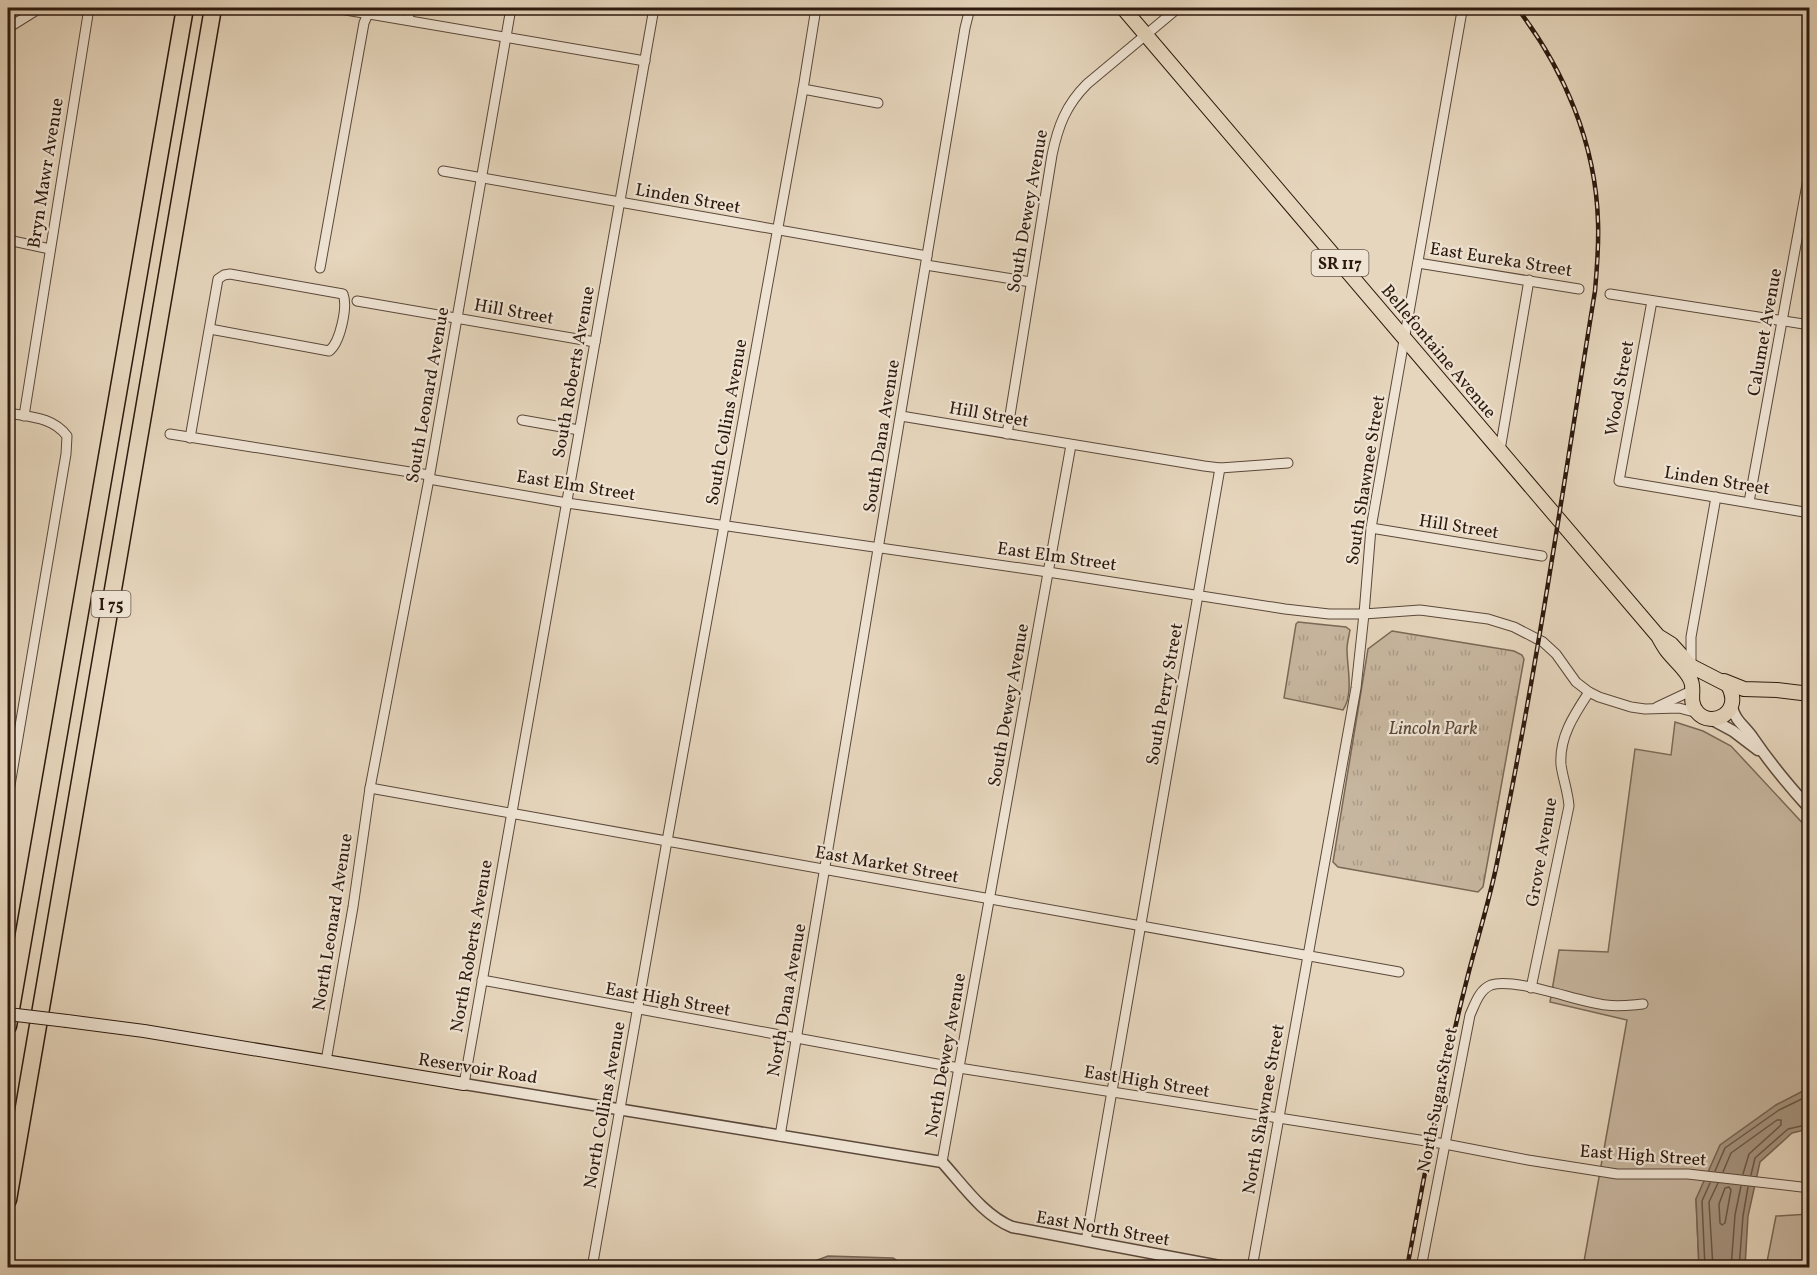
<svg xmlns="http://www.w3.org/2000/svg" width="1817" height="1275" viewBox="0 0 1817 1275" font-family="Vollkorn,serif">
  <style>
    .grass { fill: #c7b69f; stroke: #7a6856; stroke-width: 1.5 }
    .park { fill: url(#park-tufts); stroke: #7a6856; stroke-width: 1.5 }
    .water { fill: #a79682; stroke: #766454; stroke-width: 1.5 }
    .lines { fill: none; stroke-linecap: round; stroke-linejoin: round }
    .shore { stroke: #6a5848; stroke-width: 1.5 }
    .minor-casing { stroke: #5b483a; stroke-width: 11 }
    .tertiary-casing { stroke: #5b483a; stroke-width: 13 }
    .secondary-casing { stroke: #2d190e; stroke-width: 14 }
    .primary-casing { stroke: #2d190e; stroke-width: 16 }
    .motorway-casing { stroke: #2d190e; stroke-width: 19 }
    .minor { stroke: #efe4d4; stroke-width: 9 }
    .tertiary { stroke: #efe4d4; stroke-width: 10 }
    .secondary { stroke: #efe4d4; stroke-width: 12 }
    .primary { stroke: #e6d6bd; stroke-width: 14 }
    .motorway { stroke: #e6d6bd; stroke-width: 16 }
    .rail-casing { stroke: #2d190e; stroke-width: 4.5 }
    .rail { stroke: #efe4d4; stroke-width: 2; stroke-dasharray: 7; stroke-linecap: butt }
    .secondary-bridge-casing { stroke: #2d190e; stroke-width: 14; stroke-linecap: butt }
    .secondary-bridge { stroke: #efe4d4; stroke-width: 12 }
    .labels { text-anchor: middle; stroke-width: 4.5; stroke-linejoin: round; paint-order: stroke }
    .shield { fill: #efe4d4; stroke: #675649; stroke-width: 1.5 }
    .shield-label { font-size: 16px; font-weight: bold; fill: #2d190e }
    .street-label { font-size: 18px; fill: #2d190e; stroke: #efe4d4 }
    .park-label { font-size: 18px; font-style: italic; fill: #5b483a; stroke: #efe4d4 }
  </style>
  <defs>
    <pattern id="park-tufts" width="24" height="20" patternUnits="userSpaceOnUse" patternTransform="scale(1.5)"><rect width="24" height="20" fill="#c7b69f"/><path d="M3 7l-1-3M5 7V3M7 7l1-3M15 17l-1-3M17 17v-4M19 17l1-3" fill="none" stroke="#ab9c88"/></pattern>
  </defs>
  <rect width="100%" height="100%" fill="#e6d6bd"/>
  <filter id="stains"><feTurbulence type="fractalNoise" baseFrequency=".00333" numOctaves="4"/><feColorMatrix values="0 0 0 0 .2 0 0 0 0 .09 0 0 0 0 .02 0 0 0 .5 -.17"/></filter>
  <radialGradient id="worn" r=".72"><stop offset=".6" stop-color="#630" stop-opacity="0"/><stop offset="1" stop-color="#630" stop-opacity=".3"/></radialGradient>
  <g class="grass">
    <polygon points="1675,722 1703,731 1731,746 1809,830 1809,1088 1776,1105 1696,1199 1699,1267 1583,1267 1627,1020 1550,1002 1559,950 1608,952 1635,749 1671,755"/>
    <polygon points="1809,1214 1809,1267 1766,1267 1776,1216"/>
  </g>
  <g class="park">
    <path d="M 1298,622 L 1346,627 L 1350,630 C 1349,636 1347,643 1347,649 C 1347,668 1354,693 1343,710 L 1284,698 L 1296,624 Z"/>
    <polygon points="1392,631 1514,651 1522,655 1524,659 1483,887 1478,892 1338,867 1333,862 1368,649"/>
  </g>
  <g class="water">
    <polygon points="1809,1088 1809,1129 1792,1133 1760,1162 1748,1216 1745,1267 1699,1267 1696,1199 1720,1145 1776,1105"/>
    <polygon points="828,1256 893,1258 908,1267 799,1267"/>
  </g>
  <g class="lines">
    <g class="shore">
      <polyline points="1715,1171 1725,1148 1779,1110 1810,1095"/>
      <polyline points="1723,1172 1731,1153 1777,1120 1781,1120 1781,1125 1749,1154 1743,1174"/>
      <polyline points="1751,1175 1755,1158 1788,1129 1810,1124"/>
      <polygon points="1729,1187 1731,1190 1725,1223 1722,1225 1720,1223 1719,1204 1725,1188"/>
      <polyline points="815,1268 829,1262 890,1264 897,1268"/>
      <polyline points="1705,1268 1702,1201 1710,1183"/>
      <polyline points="1713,1268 1709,1202 1718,1183"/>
      <polyline points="1731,1268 1735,1215 1741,1186"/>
      <polyline points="1739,1268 1743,1216 1748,1187"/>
    </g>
    <defs>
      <g id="minor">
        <polyline points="334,8 645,61"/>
        <polyline points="408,20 410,8"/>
        <polyline points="8,28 40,8"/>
        <polyline points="803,89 878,103"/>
        <polyline points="443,171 927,256"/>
        <polyline points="8,240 50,249"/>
        <polyline points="1418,263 1579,289"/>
        <polyline points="926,265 1031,282"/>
        <polyline points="320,268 364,23 370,9"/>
        <polyline points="1610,294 1810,325"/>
        <polyline points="357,301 595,342"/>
        <polyline points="1652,301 1619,481 1810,513"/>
        <path d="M 8,413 C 30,417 53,417 67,436 L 66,454 L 8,797"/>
        <polyline points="24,416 89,8"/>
        <polyline points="901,416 1204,466 1220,468 1288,463"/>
        <polyline points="522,420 579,430"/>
        <polyline points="170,434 429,475"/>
        <path d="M 1007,434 L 1052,155 C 1058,126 1066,105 1087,84 L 1178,8"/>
        <path d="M 190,438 L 218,279 L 224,275 L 230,274 L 343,294 C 348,307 340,343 329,351 L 210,329"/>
        <polyline points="1500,450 1529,280"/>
        <polyline points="429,479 567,503 1048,572 1285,609 1329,614 1364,614 1420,610 1488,619 1514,627 1543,642 1556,654 1576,682 1589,692 1599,697 1631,707 1645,709 1679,708 1698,713"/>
        <polyline points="1749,502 1810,168"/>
        <polyline points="1371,528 1542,556"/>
        <polyline points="1691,666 1691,637 1716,497"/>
        <polyline points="1657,707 1691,691"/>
        <polyline points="370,788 1399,972"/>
        <polyline points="482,980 959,1068 1445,1144 1528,1160 1617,1174 1688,1174 1810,1188"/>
        <path d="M 1531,988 L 1569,806 C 1568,792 1563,779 1561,765 C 1559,737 1574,715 1589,692"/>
        <polyline points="326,1061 353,907 370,788 429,479 511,8"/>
        <polyline points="464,1084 654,8"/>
        <polyline points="780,1136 965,28 970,8"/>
        <polyline points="942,1162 1071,445"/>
        <polyline points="1086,1241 1220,468"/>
        <polyline points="592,1268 667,841 803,89 816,8"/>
        <polyline points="1252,1268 1356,688 1364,614 1371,528 1462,11"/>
        <path d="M 1421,1268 L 1470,1015 C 1475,1004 1479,990 1491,985 C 1515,977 1578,1002 1606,1005 C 1619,1007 1631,1005 1643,1004"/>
      </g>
      <g id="tertiary">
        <path d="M 1732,707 C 1735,721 1745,726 1753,738 C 1770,763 1789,786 1810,809"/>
        <polyline points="1709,718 1733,731 1758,750"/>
        <path d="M 464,1084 L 942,1162 C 963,1185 983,1215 1012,1227 L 1230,1268"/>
      </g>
      <polyline id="secondary" points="67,1021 144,1031 464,1084"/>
      <g id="primary">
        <path d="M 1123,8 L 1658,636 C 1661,641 1664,647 1668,652 C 1675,661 1687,670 1691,681 C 1695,691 1688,701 1697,712 C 1711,729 1744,713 1728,685 L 1691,666 L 1671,644 L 1658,636"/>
        <polyline points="1724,681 1744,689 1777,690 1810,694"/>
      </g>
      <g id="motorway">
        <polyline points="8,1026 185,8"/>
        <polyline points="8,1200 213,8"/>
      </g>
    </defs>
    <use href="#minor" class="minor-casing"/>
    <use href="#tertiary" class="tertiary-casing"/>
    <use href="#secondary" class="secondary-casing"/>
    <use href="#primary" class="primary-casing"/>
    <use href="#motorway" class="motorway-casing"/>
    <use href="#minor" class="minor"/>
    <use href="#tertiary" class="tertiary"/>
    <use href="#secondary" class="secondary"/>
    <use href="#primary" class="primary"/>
    <use href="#motorway" class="motorway"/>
    <defs>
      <path id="rail" d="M 1407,1268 C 1425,1173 1442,1077 1466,983 C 1476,942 1490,900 1498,858 C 1537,670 1564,480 1595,291 C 1597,268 1599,245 1598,222 C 1596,144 1564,69 1517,8"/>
    </defs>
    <use href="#rail" class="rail-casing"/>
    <use href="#rail" class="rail"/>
    <defs>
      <polyline id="secondary-bridge" points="8,1014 67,1021"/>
    </defs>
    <use href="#secondary-bridge" class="secondary-bridge-casing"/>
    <use href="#secondary-bridge" class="secondary-bridge"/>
  </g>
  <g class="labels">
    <g class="shield">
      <rect x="1311.5" y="250" width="57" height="26" rx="4.5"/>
      <rect x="91.5" y="591" width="39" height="26" rx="4.5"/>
    </g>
    <g class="shield-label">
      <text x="1340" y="269">SR 117</text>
      <text x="111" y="610">I 75</text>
    </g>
    <g class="street-label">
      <text transform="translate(45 173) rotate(-81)" y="6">Bryn Mawr Avenue</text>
      <text transform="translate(688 198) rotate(10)" y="6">Linden Street</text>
      <text transform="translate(1027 211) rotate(-80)" y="6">South Dewey Avenue</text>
      <text transform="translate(1501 259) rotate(9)" y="6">East Eureka Street</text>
      <text transform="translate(514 311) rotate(10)" y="6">Hill Street</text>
      <text transform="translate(1764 332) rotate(-80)" y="6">Calumet Avenue</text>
      <text transform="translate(1439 351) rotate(50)" y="6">Bellefontaine Avenue</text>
      <text transform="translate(573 372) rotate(-80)" y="6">South Roberts Avenue</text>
      <text transform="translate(1619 388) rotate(-80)" y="6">Wood Street</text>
      <text transform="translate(427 395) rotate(-80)" y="6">South Leonard Avenue</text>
      <text transform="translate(989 414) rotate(10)" y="6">Hill Street</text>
      <text transform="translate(726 422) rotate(-80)" y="6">South Collins Avenue</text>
      <text transform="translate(881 436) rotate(-81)" y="6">South Dana Avenue</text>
      <text transform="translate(1365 480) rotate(-81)" y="6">South Shawnee Street</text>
      <text transform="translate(1717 480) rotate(9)" y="6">Linden Street</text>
      <text transform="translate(576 485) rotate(9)" y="6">East Elm Street</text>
      <text transform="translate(1459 526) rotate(9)" y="6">Hill Street</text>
      <text transform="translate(1057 556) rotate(8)" y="6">East Elm Street</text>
      <text transform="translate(1164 694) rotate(-80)" y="6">South Perry Street</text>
      <text transform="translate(1008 705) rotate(-80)" y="6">South Dewey Avenue</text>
      <text transform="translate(1541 852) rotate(-80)" y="6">Grove Avenue</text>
      <text transform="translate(887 864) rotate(10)" y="6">East Market Street</text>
      <text transform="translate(332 922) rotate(-81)" y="6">North Leonard Avenue</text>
      <text transform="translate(471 946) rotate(-80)" y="6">North Roberts Avenue</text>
      <text transform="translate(668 999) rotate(10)" y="6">East High Street</text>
      <text transform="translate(786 1000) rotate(-80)" y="6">North Dana Avenue</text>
      <text transform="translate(945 1055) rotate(-80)" y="6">North Dewey Avenue</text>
      <text transform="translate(478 1068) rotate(9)" y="6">Reservoir Road</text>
      <text transform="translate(1147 1081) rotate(9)" y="6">East High Street</text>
      <text transform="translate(1437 1100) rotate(-79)" y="6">North Sugar Street</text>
      <text transform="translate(604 1105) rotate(-80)" y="6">North Collins Avenue</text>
      <text transform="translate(1263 1109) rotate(-80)" y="6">North Shawnee Street</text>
      <text transform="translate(1643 1155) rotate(4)" y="6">East High Street</text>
      <text transform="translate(1103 1228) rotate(10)" y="6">East North Street</text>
    </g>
    <g class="park-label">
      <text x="1433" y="734">Lincoln Park</text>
    </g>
  </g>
  <rect width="1817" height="1275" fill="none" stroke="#e6d6bd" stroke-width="30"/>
  <rect x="9" y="9" width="1799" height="1257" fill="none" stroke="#2d190e" stroke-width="3"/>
  <rect x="15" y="15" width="1787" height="1245" fill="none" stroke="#2d190e" stroke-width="1.5"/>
  <rect width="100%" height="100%" filter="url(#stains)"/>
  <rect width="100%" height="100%" fill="url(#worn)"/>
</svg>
